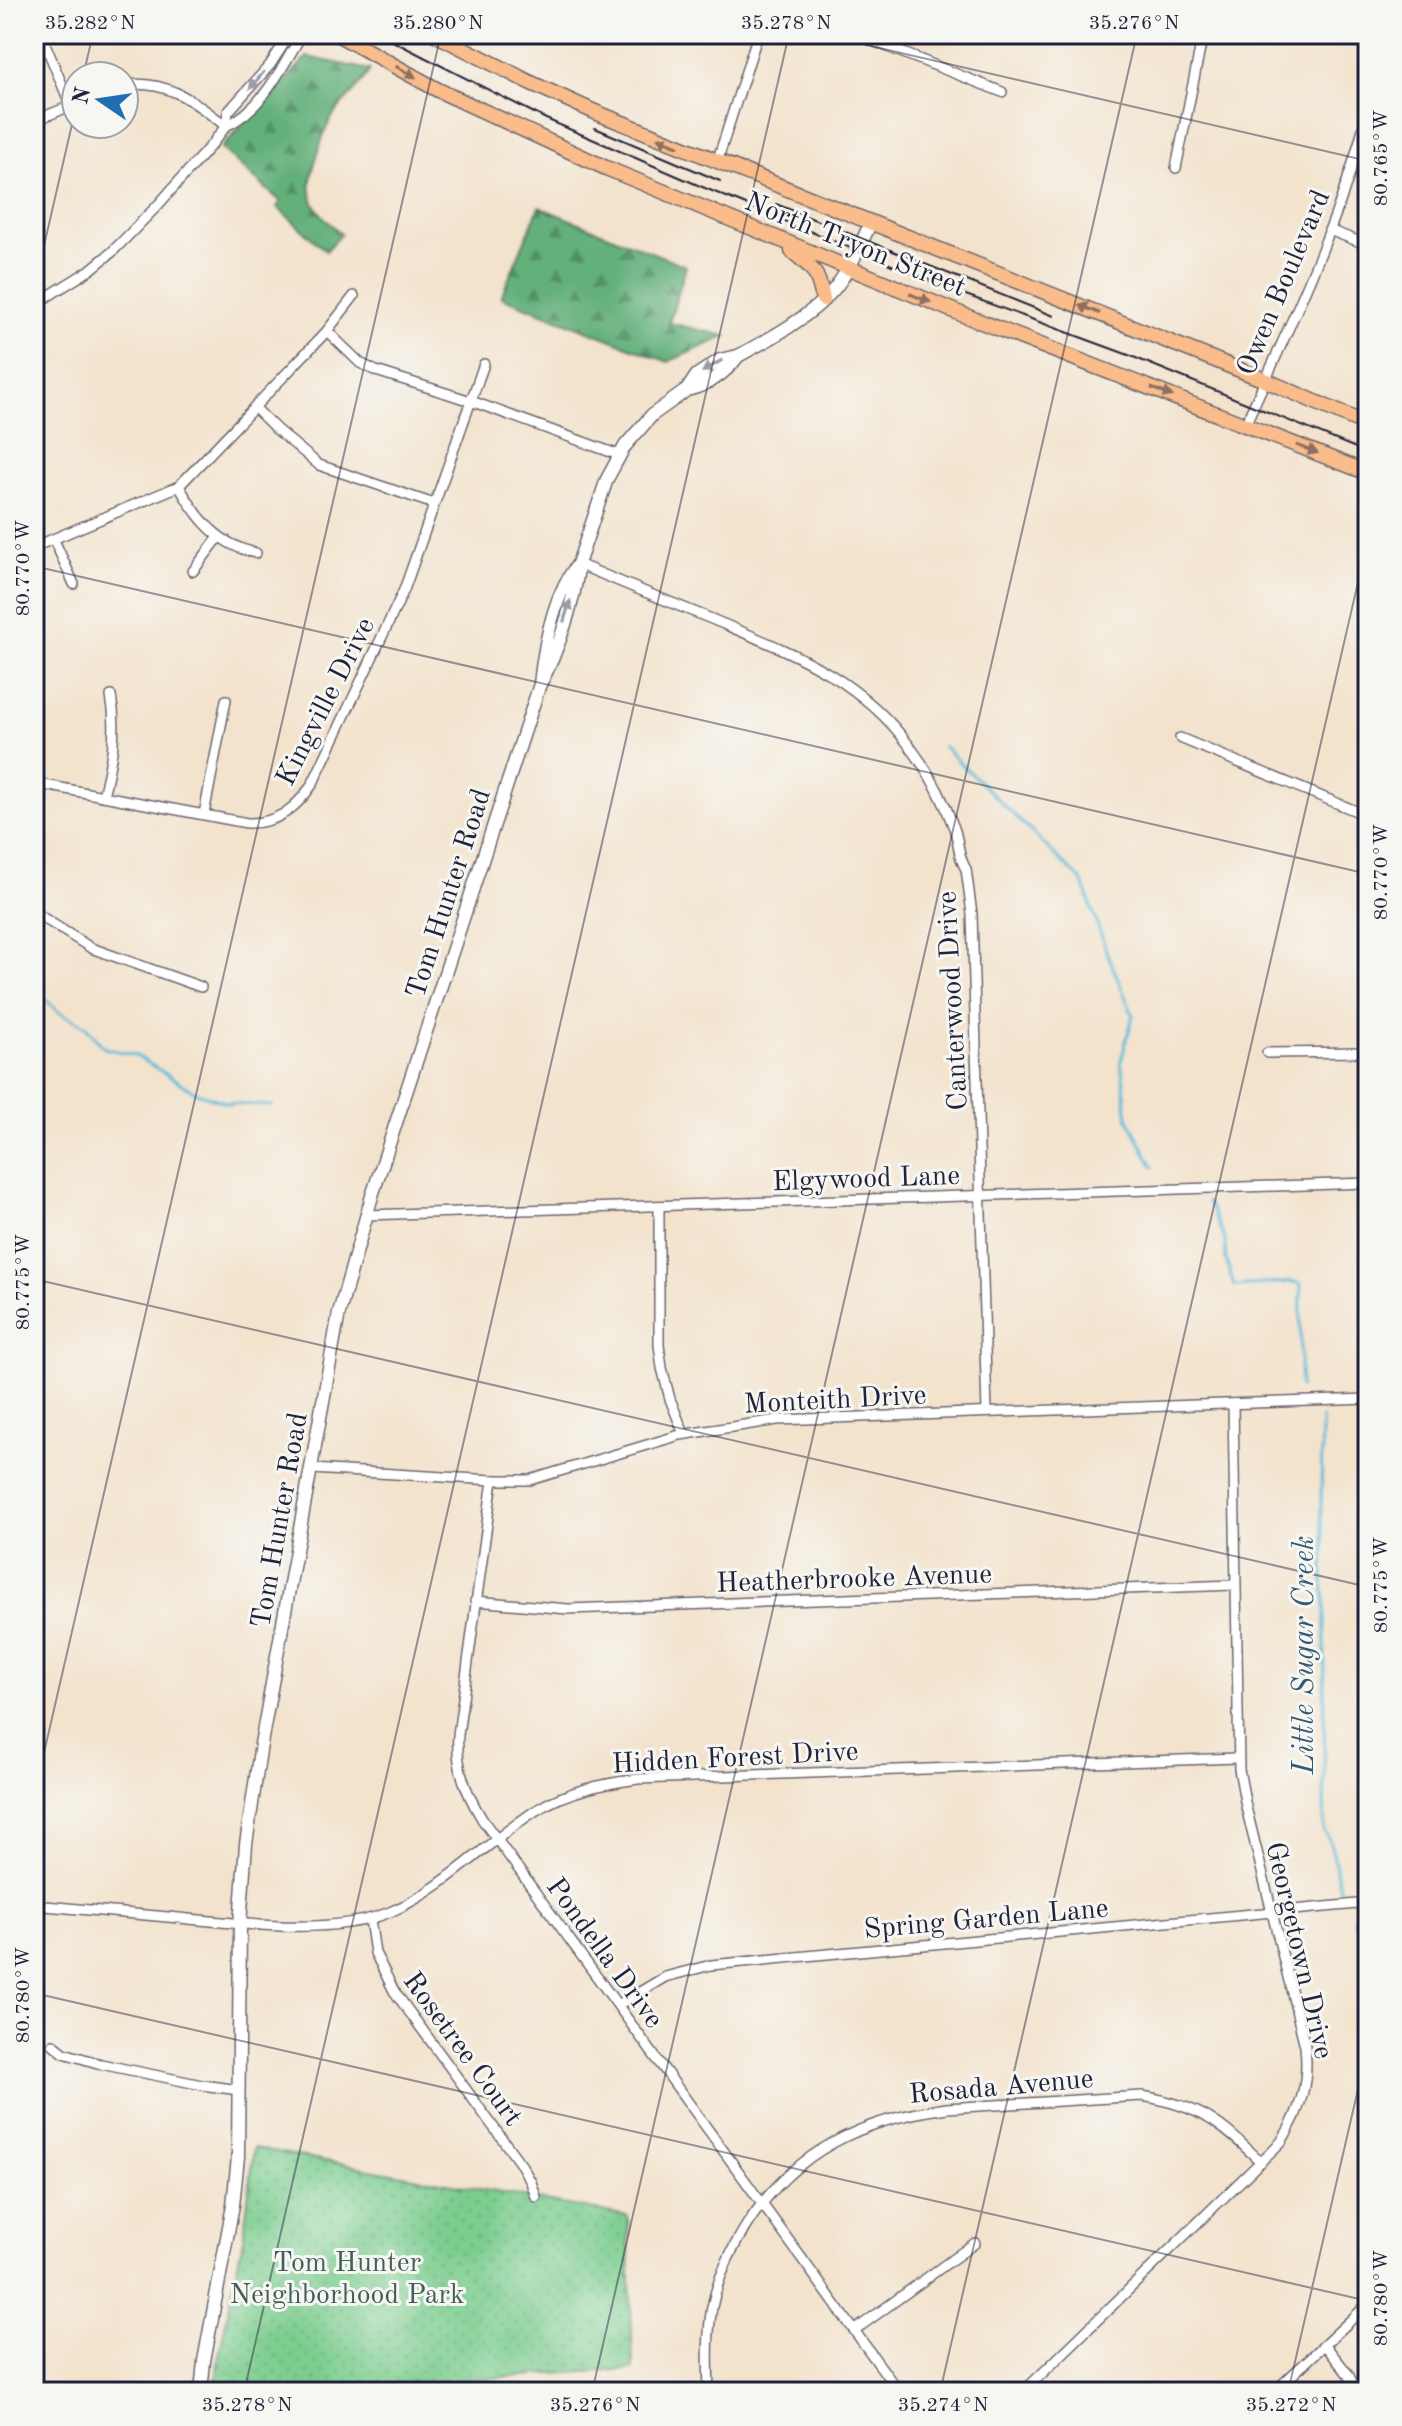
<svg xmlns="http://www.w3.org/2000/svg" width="1402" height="2426" viewBox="0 0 1402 2426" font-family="'Old Standard TT',serif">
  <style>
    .forest { fill: url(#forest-firs); stroke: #43695a; stroke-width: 2 }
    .park { fill: url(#park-dots); stroke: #4e7865; stroke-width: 2 }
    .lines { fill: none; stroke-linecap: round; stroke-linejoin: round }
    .stream { stroke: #59b9d8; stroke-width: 3 }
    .minor-casing { stroke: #6b666e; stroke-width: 12 }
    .tertiary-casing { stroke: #6b666e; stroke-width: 15 }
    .primary-casing { stroke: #6b666e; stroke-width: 17 }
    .minor { stroke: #fff; stroke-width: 9 }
    .tertiary { stroke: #fff; stroke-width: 12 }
    .primary { stroke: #f9bc8a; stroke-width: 14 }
    .tram { stroke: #22223b; stroke-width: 2 }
    .oneway { fill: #8e6f62 }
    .oneway2 { fill: #9c9ca7 }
    .ticks { fill: none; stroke: #22223b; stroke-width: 2; stroke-opacity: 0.45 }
    .labels { text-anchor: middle; stroke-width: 6; stroke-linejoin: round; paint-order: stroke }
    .street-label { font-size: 28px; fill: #22223b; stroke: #f6f6f2 }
    .park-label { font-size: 28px; fill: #415e58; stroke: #f6f6f2 }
    .water-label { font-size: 30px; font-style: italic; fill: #355772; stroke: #f6f6f2 }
    .neatline { fill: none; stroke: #22223b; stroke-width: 3 }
    .ticks-label { font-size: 20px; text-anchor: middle; fill: #22223b }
  </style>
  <defs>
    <pattern id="forest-firs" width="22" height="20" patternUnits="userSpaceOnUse" patternTransform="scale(2)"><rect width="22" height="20" fill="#64b07a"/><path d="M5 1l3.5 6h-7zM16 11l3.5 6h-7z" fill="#528f65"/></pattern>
    <pattern id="park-dots" width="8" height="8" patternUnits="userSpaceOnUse" patternTransform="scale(2)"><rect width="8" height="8" fill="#7bcd8f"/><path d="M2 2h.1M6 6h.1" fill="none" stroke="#6ab07c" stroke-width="1.8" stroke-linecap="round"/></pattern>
  </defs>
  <rect width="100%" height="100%" fill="#f6f6f2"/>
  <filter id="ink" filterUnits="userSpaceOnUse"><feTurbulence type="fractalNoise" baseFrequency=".0125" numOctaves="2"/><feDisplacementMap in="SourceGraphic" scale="16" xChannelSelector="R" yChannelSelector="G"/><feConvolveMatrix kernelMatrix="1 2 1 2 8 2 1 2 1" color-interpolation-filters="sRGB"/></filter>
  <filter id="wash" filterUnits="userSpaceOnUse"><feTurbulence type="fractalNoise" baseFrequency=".006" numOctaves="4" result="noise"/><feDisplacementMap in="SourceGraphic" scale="32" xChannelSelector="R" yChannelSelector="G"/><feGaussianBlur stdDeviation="1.8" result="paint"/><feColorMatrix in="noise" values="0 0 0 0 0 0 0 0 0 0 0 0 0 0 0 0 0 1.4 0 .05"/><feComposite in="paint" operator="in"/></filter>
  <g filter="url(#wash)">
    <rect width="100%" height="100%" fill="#f3e3cd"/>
    <g class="forest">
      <path d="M 307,57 L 370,70 C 359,90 348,96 335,113 C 326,125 322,138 318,153 C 304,195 309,204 341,234 L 326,251 L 277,207 L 281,202 L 221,148 Z"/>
      <polygon points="539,207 686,266 669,323 727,336 668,362 501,297"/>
    </g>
    <polygon class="park" points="254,2148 628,2216 633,2369 257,2392 215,2392 219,2355 244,2234"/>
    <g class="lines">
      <g class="stream">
        <polyline points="943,746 1083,882 1107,953 1133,1015 1121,1061 1128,1119 1153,1167"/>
        <polyline points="34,989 60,1013 85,1025 104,1048 135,1055 195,1092 227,1103 272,1106"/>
        <polyline points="1208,1202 1225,1240 1226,1260 1234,1286 1294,1282 1301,1284 1300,1387"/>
        <path d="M 1322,1418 L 1321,1511 L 1324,1545 L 1323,1585 L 1325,1595 L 1324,1830 C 1336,1850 1334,1867 1340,1889"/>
        <polyline points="1353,1919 1368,1954"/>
      </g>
    </g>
  </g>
  <g filter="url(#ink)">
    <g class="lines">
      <defs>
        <g id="minor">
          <polyline points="41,34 71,106"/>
          <polyline points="855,34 1002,92"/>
          <path d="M 124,85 C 168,80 192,100 226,126"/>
          <polyline points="34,121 75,104"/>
          <path d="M 226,126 C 262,110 283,66 302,34"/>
          <polyline points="717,162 758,34"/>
          <polyline points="1176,168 1203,34"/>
          <polyline points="1329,230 1368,245"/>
          <polyline points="34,305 90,270 112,252 158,205 212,144 226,126 228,112 270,65 290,34"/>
          <polyline points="327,331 360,363 376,371 471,401 619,455"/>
          <polyline points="254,407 276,429 319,465 434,504"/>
          <path d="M 1245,425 C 1291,323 1342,218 1368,109"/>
          <path d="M 179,486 C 197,518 218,545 256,553"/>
          <polyline points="54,540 74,584"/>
          <polyline points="34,547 179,486 327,331 354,296"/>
          <path d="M 578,564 C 623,583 669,602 714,620 C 792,653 859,677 911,748 C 929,772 944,800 954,828 C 959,841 958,858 966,869 L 972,914 L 987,1412"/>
          <polyline points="193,571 219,537"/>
          <polyline points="1180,738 1368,816"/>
          <path d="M 34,783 L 247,823 C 277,824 296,808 312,785 L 404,590 L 484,364"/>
          <path d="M 103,796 C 111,763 118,731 111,696"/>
          <polyline points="204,814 226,700"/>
          <polyline points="34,912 91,948 201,987"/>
          <polyline points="1267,1053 1368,1052"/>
          <polyline points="659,1206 659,1345 662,1368 670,1399 684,1434"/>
          <polyline points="366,1215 1368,1183"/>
          <polyline points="312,1469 493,1480 530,1480 680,1435 777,1420 1368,1399"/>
          <path d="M 493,1480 L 458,1735 C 456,1767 465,1791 482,1819 L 899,2392"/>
          <polyline points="475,1601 568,1609 1235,1585"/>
          <path d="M 34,1905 C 82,1909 131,1914 179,1918 C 242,1924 332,1936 390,1912 C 444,1889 486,1843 535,1811 C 566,1791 602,1784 638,1779 L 1238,1758"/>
          <polyline points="370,1919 375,1953 394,1991 522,2166 531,2182 536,2197"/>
          <polyline points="618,2005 665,1977 711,1965 1368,1903"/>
          <polyline points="53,2044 64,2053 101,2064 202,2085 239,2090"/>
          <polyline points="855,2330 975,2243"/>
          <polyline points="1325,2345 1348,2374 1357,2392"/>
          <path d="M 709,2392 C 708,2363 707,2335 712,2307 C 718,2277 732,2248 748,2223 C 796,2150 863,2119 947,2108 L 1142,2096 C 1200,2106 1220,2122 1261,2162"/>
          <path d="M 1023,2392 L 1281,2142 C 1301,2111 1309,2082 1305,2046 L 1246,1807 L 1239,1769 L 1233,1404"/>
          <polyline points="1274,2392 1368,2304"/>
        </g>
        <g id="tertiary">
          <path d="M 738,356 C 770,339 812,316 835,288 C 850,269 861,244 871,222"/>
          <path d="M 578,564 L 607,479 L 625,446 L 652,415 L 687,390 L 697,375 L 720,360 L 738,356 C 725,374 708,385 687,390"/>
          <path d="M 201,2392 L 204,2361 L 233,2205 L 238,2157 L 240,1924 L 246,1844 L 261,1744 L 339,1313 L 372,1196 L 540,684 C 544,647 554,593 578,564 C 576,598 557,654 540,684"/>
        </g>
        <g id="primary">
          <polyline points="337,34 438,90 606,168 966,316 1368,473"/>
          <polyline points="435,34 529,82 595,112 1265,380 1368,425"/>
          <path d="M 792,251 C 813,268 818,272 823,299"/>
        </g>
      </defs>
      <use href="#minor" class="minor-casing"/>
      <use href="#tertiary" class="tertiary-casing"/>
      <use href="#primary" class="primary-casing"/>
      <use href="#minor" class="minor"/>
      <use href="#tertiary" class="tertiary"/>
      <use href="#primary" class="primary"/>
      <g class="tram">
        <polyline points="379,34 546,119 700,186 955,291 1126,354 1368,453"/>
        <polyline points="595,128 720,181"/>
        <polyline points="776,204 1054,316"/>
      </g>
    </g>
    <defs><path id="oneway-solid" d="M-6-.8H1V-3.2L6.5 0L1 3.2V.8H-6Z" transform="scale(2)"/></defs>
    <g class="oneway">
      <use href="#oneway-solid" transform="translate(406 72) rotate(29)"/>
      <use href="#oneway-solid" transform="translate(668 142) rotate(-158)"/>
      <use href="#oneway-solid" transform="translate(920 298) rotate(22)"/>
      <use href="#oneway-solid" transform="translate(1089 309) rotate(-158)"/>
      <use href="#oneway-solid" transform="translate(1162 392) rotate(21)"/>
      <use href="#oneway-solid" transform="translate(1307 449) rotate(21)"/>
    </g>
    <g class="oneway2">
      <use href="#oneway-solid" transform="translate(257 80) rotate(130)"/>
      <use href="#oneway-solid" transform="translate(712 366) rotate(149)"/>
      <use href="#oneway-solid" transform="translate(567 611) rotate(-73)"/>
    </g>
  </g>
  <path class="ticks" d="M 819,34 L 1368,161M 83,76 L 93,34M 34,289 L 76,107M 34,566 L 1368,874M 34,1279 L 1368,1587M 34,1796 L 441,34M 34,1993 L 1368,2301M 244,2392 L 789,34M 592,2392 L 1137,34M 940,2392 L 1368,539M 1288,2392 L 1368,2046"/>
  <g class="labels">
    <g class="street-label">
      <text transform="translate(856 243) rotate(22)" y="10">North Tryon Street</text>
      <text transform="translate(1282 282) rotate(-67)" y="10">Owen Boulevard</text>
      <text transform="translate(324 701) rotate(-63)" y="10">Kingville Drive</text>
      <text transform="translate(447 893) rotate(-72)" y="10">Tom Hunter Road</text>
      <text transform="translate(951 1001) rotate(-93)" y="10">Canterwood Drive</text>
      <text transform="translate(866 1177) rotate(-2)" y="10">Elgywood Lane</text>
      <text transform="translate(835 1398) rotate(-3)" y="10">Monteith Drive</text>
      <text transform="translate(278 1520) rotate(-80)" y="10">Tom Hunter Road</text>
      <text transform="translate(854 1577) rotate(-2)" y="10">Heatherbrooke Avenue</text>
      <text transform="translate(735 1756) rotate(-3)" y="10">Hidden Forest Drive</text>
      <text transform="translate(986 1917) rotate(-5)" y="10">Spring Garden Lane</text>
      <text transform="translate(1301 1950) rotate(77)" y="10">Georgetown Drive</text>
      <text transform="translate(606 1952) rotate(54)" y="10">Pondella Drive</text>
      <text transform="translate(464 2048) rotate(54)" y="10">Rosetree Court</text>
      <text transform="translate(1001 2085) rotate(-5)" y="10">Rosada Avenue</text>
    </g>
    <g class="park-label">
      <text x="347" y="2271">Tom Hunter<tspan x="347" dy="32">Neighborhood Park</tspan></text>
    </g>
    <g class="water-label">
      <text transform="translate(1303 1655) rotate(-90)" y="10">Little Sugar Creek</text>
    </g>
  </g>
  <rect width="1402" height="2426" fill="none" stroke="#f6f6f2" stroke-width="88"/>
  <g transform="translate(100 100) rotate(283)"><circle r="38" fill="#f6f6f2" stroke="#a1a1a9" stroke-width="2"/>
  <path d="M0-6L14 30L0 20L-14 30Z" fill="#1f6fb2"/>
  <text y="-12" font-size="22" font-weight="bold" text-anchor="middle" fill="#22223b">N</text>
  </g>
  <rect x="44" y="44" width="1314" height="2338" class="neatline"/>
  <g class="ticks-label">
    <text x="90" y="29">35.282°N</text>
    <text x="438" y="29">35.280°N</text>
    <text x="786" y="29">35.278°N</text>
    <text x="1134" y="29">35.276°N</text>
    <text transform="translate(1380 158) rotate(-90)" y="7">80.765°W</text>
    <text transform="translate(22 568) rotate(-90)" y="7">80.770°W</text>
    <text transform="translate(1380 872) rotate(-90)" y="7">80.770°W</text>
    <text transform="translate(22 1282) rotate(-90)" y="7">80.775°W</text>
    <text transform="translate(1380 1585) rotate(-90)" y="7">80.775°W</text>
    <text transform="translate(22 1995) rotate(-90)" y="7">80.780°W</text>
    <text transform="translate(1380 2298) rotate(-90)" y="7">80.780°W</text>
    <text x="247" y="2411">35.278°N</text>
    <text x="595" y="2411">35.276°N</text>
    <text x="943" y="2411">35.274°N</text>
    <text x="1291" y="2411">35.272°N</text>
  </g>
</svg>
